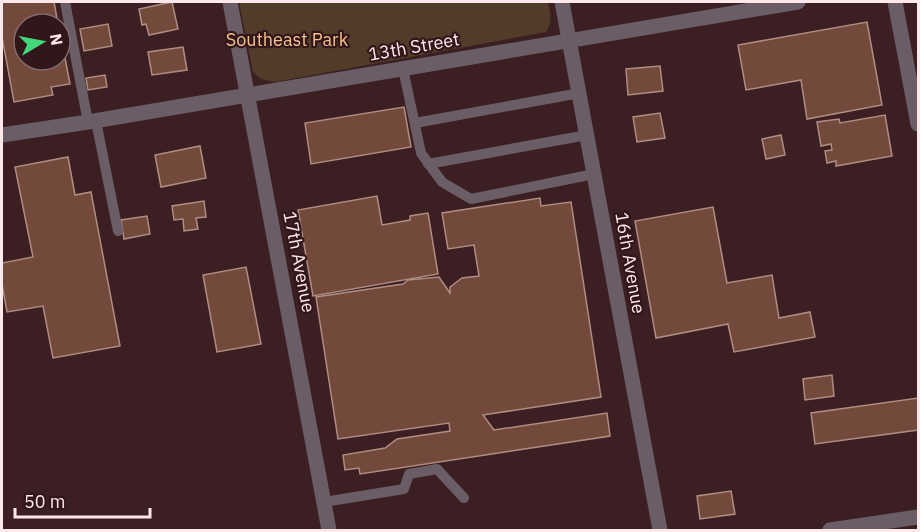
<svg xmlns="http://www.w3.org/2000/svg" width="920" height="532" viewBox="0 0 920 532" font-family="'IBM Plex Sans',sans-serif">
  <style>
    .green { fill: #503c28 }
    .building { fill: #72493b; stroke: #af8d82; stroke-width: 1.5 }
    .lines { fill: none; stroke-linecap: round; stroke-linejoin: round }
    .lane { stroke: #6a5d65; stroke-width: 10 }
    .street { stroke: #6a5d65; stroke-width: 15 }
    .labels { text-anchor: middle; stroke-width: 4.5; stroke-linejoin: round; paint-order: stroke }
    .park-label { font-size: 18px; fill: #f6c28d; stroke: #31161a }
    .street-label { font-size: 18px; fill: #fde9eb; stroke: #31161a }
  </style>
  <rect width="100%" height="100%" fill="#3b1f23"/>
  <path class="green" d="M 239,2 L 548,2 C 550,13 553,22 546,32 L 275,82 L 261,79 L 253,72 Z"/>
  <g class="building">
    <polygon points="2,2 54,2 58,24 24,24 24,60 60,60 60,32 70,84 51,87 53,95 14,102 2,37"/>
    <polygon points="172,2 178,29 149,35 146,24 142,25 139,9"/>
    <polygon points="867,22 882,105 807,119 801,80 746,90 738,45"/>
    <polygon points="108,24 112,46 84,51 80,29"/>
    <polygon points="183,47 187,70 152,75 148,52"/>
    <polygon points="660,66 663,91 628,95 626,69"/>
    <polygon points="105,75 107,87 88,90 86,78"/>
    <polygon points="404,107 411,147 311,164 305,123"/>
    <polygon points="660,113 665,138 637,142 633,117"/>
    <polygon points="885,115 892,156 836,166 836,161 827,163 825,151 832,150 831,144 821,146 817,122 839,119 840,123"/>
    <polygon points="781,135 785,155 766,159 762,139"/>
    <polygon points="200,146 206,178 161,187 155,155"/>
    <polygon points="68,157 75,195 91,192 120,346 53,358 43,306 7,312 2,284 2,263 33,257 15,167"/>
    <polygon points="377,196 382,225 410,220 410,216 428,213 438,274 313,296 298,210"/>
    <polygon points="540,198 541,206 571,202 601,397 483,415 494,430 607,413 610,436 360,474 359,468 345,470 343,455 385,448 397,439 450,431 449,423 338,439 316,297 403,284 408,280 439,277 450,293 450,287 462,278 479,276 474,245 448,249 442,213"/>
    <polygon points="204,201 206,217 196,218 198,229 184,231 183,219 174,220 172,206"/>
    <polygon points="713,207 727,283 772,275 779,318 810,312 815,337 734,352 728,324 656,338 635,221"/>
    <polygon points="147,216 150,234 124,239 121,220"/>
    <polygon points="246,267 261,344 217,352 203,275"/>
    <polygon points="832,375 834,396 805,400 803,379"/>
    <polygon points="918,398 918,430 815,444 811,413"/>
    <polygon points="731,491 735,514 700,519 697,496"/>
  </g>
  <g class="lines">
    <g class="lane">
      <polyline points="65,2 88,122"/>
      <polyline points="403,69 421,153 442,182 471,199 594,174"/>
      <polyline points="96,121 118,231"/>
      <polyline points="415,123 580,93"/>
      <polyline points="428,164 587,135"/>
      <polyline points="324,502 404,489 409,474 437,469 464,498"/>
    </g>
    <g class="street">
      <polyline points="230,2 329,530"/>
      <polyline points="562,2 660,530"/>
      <polyline points="895,2 918,124"/>
      <polyline points="2,135 88,122 798,2"/>
      <polyline points="830,530 918,517"/>
    </g>
  </g>
  <g class="labels">
    <g class="park-label">
      <text x="287" y="46">Southeast Park</text>
    </g>
    <g class="street-label">
      <text transform="translate(414 47) rotate(-10)" y="6">13th Street</text>
      <text transform="translate(299 262) rotate(79)" y="6">17th Avenue</text>
      <text transform="translate(630 263) rotate(80)" y="6">16th Avenue</text>
    </g>
  </g>
  <rect width="920" height="532" fill="none" stroke="#fde9eb" stroke-width="6"/>
  <g transform="translate(42 42) rotate(80)"><circle r="28" fill="#31161a" stroke="#836a6e" stroke-width="1.5"/>
  <path d="M0-4.5L10 22L0 15L-10 22Z" fill="#43d77b"/>
  <text y="-9" font-size="16" font-weight="bold" text-anchor="middle" fill="#fde9eb">N</text>
  </g>
  <path d="M15 508v9h135v-9" fill="none" stroke="#fde9eb" stroke-width="3"/>
  <text x="24" y="508" font-size="18" fill="#fde9eb" stroke="#31161a" stroke-width="4.5" paint-order="stroke">50 m</text>
</svg>
